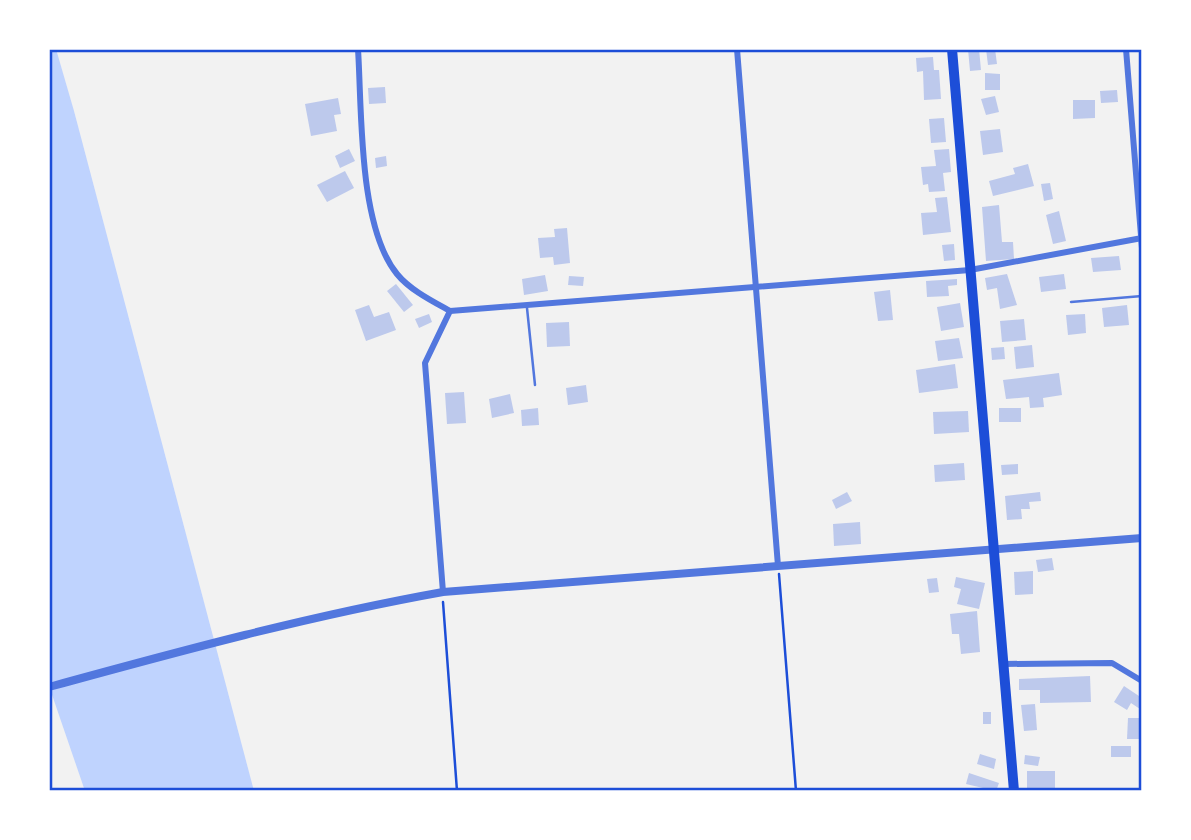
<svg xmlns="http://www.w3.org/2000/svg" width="1191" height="840" viewBox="0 0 1191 840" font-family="'Varela Round',sans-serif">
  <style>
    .water { fill: #bfd3fe }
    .building { fill: #bdc9ec }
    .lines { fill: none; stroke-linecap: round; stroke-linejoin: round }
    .path { stroke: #1d4ed8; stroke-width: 2.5 }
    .service { stroke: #5277de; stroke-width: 2.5 }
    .minor { stroke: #5277de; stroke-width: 6 }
    .tertiary { stroke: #5277de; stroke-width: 8 }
    .trunk { stroke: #1d4ed8; stroke-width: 10 }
    .neatline { fill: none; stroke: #1d4ed8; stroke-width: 2.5 }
  </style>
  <rect width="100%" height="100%" fill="#f2f2f2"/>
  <polygon class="water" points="49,49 56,49 74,111 254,791 85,791 49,686"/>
  <g class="building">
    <polygon points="968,49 979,49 981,70 970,71"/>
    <polygon points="986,49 995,49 997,64 988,65"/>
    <polygon points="933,57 934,70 939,70 941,99 924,100 923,71 917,72 916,58"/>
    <polygon points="985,73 1000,74 1000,90 985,90"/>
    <polygon points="385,87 386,103 369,104 368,88"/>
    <polygon points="1117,90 1118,102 1101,103 1100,91"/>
    <polygon points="995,96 999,112 986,115 981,99"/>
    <polygon points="338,98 341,114 334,115 337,131 311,136 305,104"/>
    <polygon points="1073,100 1095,100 1095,118 1073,119"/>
    <polygon points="944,118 946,142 931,143 929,119"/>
    <polygon points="1000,129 1003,152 983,155 980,131"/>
    <polygon points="349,149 355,161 340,168 335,156"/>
    <polygon points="949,149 951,172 943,173 945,191 929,192 928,184 923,185 921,167 936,166 934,150"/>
    <polygon points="386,156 387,166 376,168 375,158"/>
    <polygon points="1028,164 1034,186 993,196 989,181 1015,174 1013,168"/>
    <polygon points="345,171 354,188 327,202 317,185"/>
    <polygon points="1050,183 1053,199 1044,201 1041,184"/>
    <polygon points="947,197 951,232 923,235 921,213 937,212 935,198"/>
    <polygon points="999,205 1002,242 1013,242 1014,259 986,261 982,207"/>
    <polygon points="1059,211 1066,241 1053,244 1046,215"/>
    <polygon points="567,228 570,263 554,265 553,257 540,258 538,238 555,237 554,229"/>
    <polygon points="954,244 955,260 944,261 942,245"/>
    <polygon points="1119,256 1121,270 1093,272 1091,258"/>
    <polygon points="1007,274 1017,305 1000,309 997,288 987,290 985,278"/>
    <polygon points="1064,274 1066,289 1041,292 1039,277"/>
    <polygon points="545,275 548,291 524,295 522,279"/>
    <polygon points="569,276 584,277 583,286 568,285"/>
    <polygon points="957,279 957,285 948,286 949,296 927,297 926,281"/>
    <polygon points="396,284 413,305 404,312 387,291"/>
    <polygon points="890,290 893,320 878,321 874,292"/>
    <polygon points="960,303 964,327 941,331 937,307"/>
    <polygon points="369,305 374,317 389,312 396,330 366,341 355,310"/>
    <polygon points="1127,305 1129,325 1104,327 1102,308"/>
    <polygon points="429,314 432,322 419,328 415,319"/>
    <polygon points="1085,314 1086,333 1068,335 1066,315"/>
    <polygon points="1024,319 1026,340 1002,342 1000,321"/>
    <polygon points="569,322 570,346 547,347 546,323"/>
    <polygon points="959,338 963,358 938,361 935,341"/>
    <polygon points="1032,345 1034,367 1016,369 1014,347"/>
    <polygon points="1004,347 1005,359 992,360 991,348"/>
    <polygon points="955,364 958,388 919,393 916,370"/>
    <polygon points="1059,373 1062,395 1043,398 1044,407 1030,408 1029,397 1006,399 1003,380"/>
    <polygon points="586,385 588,402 568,405 566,388"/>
    <polygon points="464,392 466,423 447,424 445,393"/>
    <polygon points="510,394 514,413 492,418 489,399"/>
    <polygon points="538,408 539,425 522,426 521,410"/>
    <rect x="999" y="408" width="22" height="14"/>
    <polygon points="968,411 969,432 934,434 933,412"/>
    <polygon points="964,463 965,480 935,482 934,465"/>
    <polygon points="1018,464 1018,474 1002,475 1001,465"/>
    <polygon points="847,492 852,501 836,509 832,500"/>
    <polygon points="1040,492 1041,501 1029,502 1030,509 1021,509 1022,519 1007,520 1005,496"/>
    <polygon points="860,522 861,544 834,546 833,524"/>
    <polygon points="1052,558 1054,570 1038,572 1036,560"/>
    <polygon points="1033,571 1033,594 1015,595 1014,572"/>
    <polygon points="956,577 985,583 979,609 957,604 961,589 954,587"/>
    <polygon points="937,578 939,592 929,593 927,579"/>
    <polygon points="977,611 980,652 961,654 959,634 952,634 950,614"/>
    <polygon points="1090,676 1091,702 1040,703 1040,690 1019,690 1019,679"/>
    <polygon points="1124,686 1142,698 1140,709 1131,703 1127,710 1114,702"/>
    <polygon points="1035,704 1037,730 1024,731 1021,705"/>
    <rect x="983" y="712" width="8" height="12"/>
    <polygon points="1128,718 1142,718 1142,739 1127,739"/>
    <rect x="1111" y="746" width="20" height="11"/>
    <polygon points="980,754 996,759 994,769 977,764"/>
    <polygon points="1025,755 1040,757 1038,766 1024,764"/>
    <rect x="1027" y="771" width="28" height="18"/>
    <polygon points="969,773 999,783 996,791 966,784"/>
  </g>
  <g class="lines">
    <g class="path">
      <polyline points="779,574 796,791"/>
      <polyline points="443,602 457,791"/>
    </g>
    <g class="service">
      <polyline points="1071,302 1142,296"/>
      <polyline points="527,308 535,385"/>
    </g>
    <g class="minor">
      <path d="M 358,49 C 362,110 358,226 397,274 C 410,290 432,301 450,311 L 970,270 L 1142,238"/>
      <polyline points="737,49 778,566"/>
      <polyline points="1126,49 1142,248"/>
      <polyline points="443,592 425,363 450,311"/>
      <polyline points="1003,664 1112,663 1142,681"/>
    </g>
    <path class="tertiary" d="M 49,687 C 180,651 309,616 443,592 L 1142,538"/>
    <polyline class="trunk" points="952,49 1014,791"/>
  </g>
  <rect width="1191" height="840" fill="none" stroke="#ffffff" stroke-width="102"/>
  <rect x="51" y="51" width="1089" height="738" class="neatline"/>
</svg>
